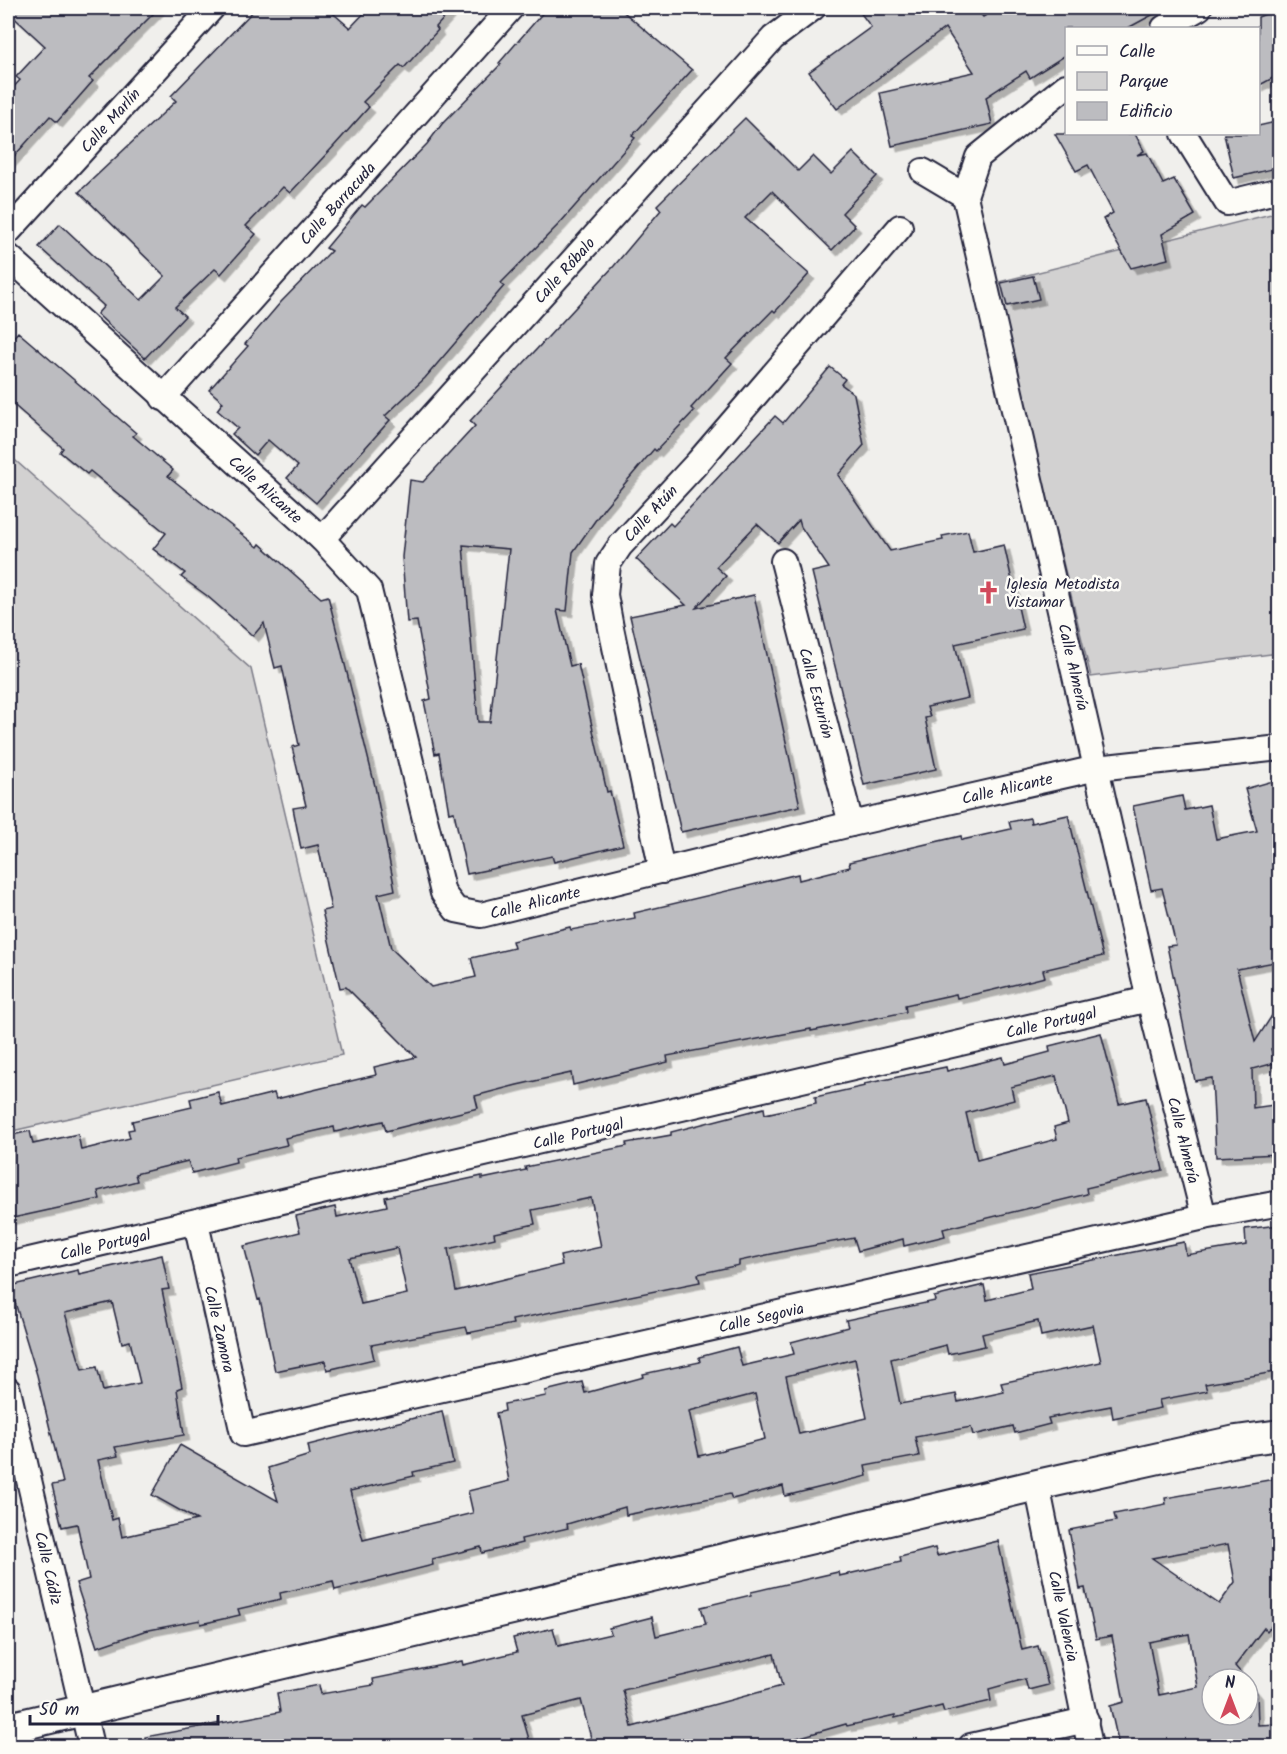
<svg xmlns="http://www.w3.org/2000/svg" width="1287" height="1754" viewBox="0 0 1287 1754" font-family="Kalam,sans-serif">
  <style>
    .green { fill: #d2d1d1; stroke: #7a7a86; stroke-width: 1.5 }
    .building { fill: #bcbcc0; stroke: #22223b; stroke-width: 1.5; fill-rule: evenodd; filter: url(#shadow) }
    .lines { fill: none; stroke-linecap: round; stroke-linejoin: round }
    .minor-casing { stroke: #22223b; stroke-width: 28 }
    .tertiary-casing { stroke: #22223b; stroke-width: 34 }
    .minor { stroke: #fdfcf7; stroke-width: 24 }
    .tertiary { stroke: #fdfcf7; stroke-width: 30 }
    .labels { text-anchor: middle; stroke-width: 5; stroke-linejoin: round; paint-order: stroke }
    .street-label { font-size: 16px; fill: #22223b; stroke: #fdfcf7 }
    .poi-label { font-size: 16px; fill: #22223b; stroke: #fdfcf7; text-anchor: start }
  </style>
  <defs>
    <filter id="shadow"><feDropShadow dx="5.5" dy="5.5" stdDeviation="0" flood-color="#0004"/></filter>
  </defs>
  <rect width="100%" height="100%" fill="#f0efec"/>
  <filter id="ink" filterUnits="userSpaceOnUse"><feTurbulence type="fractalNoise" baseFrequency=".0167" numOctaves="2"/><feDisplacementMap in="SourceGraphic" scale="12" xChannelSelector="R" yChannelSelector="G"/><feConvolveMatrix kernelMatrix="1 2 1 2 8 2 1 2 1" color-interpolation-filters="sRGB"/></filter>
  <g filter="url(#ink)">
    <g class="green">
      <polygon points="1279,212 1279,653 1091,677 995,283"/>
      <polygon points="8,454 251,669 342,1055 8,1132"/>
    </g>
    <g class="building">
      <polygon points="8,8 159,8 89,78 93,81 57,122 50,116 8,163 8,93 20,80 16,77 45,46 8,12"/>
      <polygon points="256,8 327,8 350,28 369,8 453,8 436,27 438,30 404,68 400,65 363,102 369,107 334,146 290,193 283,187 246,226 256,234 221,274 215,269 175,307 185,316 145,358 97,314 104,306 39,247 60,224 141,300 165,276 79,192 176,101 171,96"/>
      <polygon points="547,8 619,8 692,70 632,136 635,138 560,223 501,283 504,286 425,378 385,416 390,420 316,503 287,478 298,466 268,440 255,455 232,434 238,428 217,410 223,402 209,390 248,346 245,344 281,302 331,251 326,248 362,205 365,207 427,144 442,124 501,64 499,63"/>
      <polygon points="857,8 976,8 983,17 998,8 1165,8 1128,28 1066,28 1066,55 1030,78 1026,71 986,97 992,124 892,146 880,93 974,72 945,28 837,109 809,72 871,27"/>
      <polygon points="1280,8 1280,74 1258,86 1258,17"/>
      <path d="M 745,118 L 798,171 L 813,156 L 831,174 L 853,152 L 877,176 L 842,213 L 855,226 L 832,250 L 772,191 L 745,218 L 809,274 L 775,312 L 773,310 L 726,358 L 732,363 L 691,408 L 694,411 L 656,451 L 654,449 L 604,508 L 573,552 L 567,611 L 557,610 L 570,666 L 578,664 L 607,792 L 610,791 L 623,845 L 554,862 L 552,856 L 467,874 L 454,812 L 449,813 L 439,753 L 435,754 L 424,701 L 431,699 L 417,621 L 407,622 L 402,557 L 410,480 L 423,482 L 475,426 L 470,421 L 614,266 L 661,210 L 657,205 ZM 463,545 L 509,549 L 490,722 L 478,722 Z"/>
      <polygon points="1280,121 1280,167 1234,178 1224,134 1258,134 1258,126"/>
      <polygon points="1055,134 1135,134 1144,151 1137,155 1147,153 1163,184 1174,179 1195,215 1162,234 1168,259 1131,268 1103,219 1113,213 1088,165 1076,171"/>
      <polygon points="1033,276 1039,299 1007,306 1001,283"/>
      <polygon points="18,332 136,433 133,436 173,470 168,476 258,547 260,544 321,598 328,596 375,786 395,890 378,894 391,948 431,987 476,977 471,958 514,948 512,941 570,927 571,930 635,918 634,913 798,874 799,880 850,867 849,862 961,836 962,840 1011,829 1009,822 1030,818 1031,823 1068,815 1103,956 1043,970 1045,977 993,990 957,998 956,994 905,1005 906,1012 811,1031 811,1029 667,1056 668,1062 573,1085 571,1073 517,1085 475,1096 478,1108 386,1131 383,1121 335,1132 334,1127 285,1138 287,1145 235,1157 236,1162 192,1173 188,1161 135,1174 137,1181 98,1191 100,1199 8,1219 8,1136 30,1131 33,1144 78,1134 81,1150 130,1138 128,1130 134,1129 132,1121 192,1107 190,1099 218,1092 222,1106 274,1093 276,1099 376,1075 374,1067 416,1057 346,987 340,988 322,911 331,909 318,845 301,849 293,808 306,806 292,747 299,745 282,666 275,668 264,623 253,636 206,595 181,577 185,573 153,549 166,533 90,471 87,474 60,452 63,448 8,400 8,343"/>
      <polygon points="830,367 845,379 841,384 854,394 864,445 838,475 890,551 943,540 942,536 968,531 973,552 1004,545 1023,629 955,644 968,698 927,707 930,717 925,718 936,769 864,785 812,572 829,568 801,527 799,520 778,543 757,524 716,567 726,576 696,608 754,595 800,806 681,832 630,616 686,605 636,559 670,523 673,526 775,416 783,423"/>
      <polygon points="1280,779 1280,961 1237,969 1255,1042 1280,1003 1280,1048 1271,1049 1275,1063 1252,1069 1253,1108 1280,1104 1280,1154 1216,1157 1212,1078 1195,1081 1167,946 1176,945 1162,888 1151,890 1133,806 1182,796 1185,810 1209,805 1216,839 1257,831 1245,789"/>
      <path d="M 1101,1033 L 1119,1104 L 1146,1098 L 1163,1170 L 1086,1188 L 1087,1194 L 943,1229 L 945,1236 L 904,1246 L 903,1239 L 858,1251 L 854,1238 L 795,1249 L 739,1261 L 739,1265 L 698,1274 L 700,1282 L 512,1320 L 513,1324 L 468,1333 L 466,1327 L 371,1345 L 374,1359 L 327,1370 L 325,1361 L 275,1371 L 260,1299 L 258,1300 L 244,1246 L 300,1232 L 296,1216 L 335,1207 L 337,1217 L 387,1206 L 385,1197 L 482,1176 L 482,1179 L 526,1170 L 525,1167 L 627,1146 L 626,1143 L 671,1135 L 671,1132 L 764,1108 L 765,1114 L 816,1103 L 815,1097 L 865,1086 L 864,1084 L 946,1067 L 947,1071 L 1003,1057 L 1005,1064 L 1050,1052 L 1049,1046 ZM 1056,1076 L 1068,1123 L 1054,1127 L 1057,1139 L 977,1160 L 966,1113 L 1014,1100 L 1011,1087 ZM 591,1198 L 601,1247 L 560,1256 L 562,1265 L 456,1291 L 448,1249 L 495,1238 L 494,1233 L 535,1224 L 532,1210 ZM 397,1248 L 407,1294 L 361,1304 L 349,1258 Z"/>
      <path d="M 1280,1225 L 1280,1371 L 1205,1384 L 1207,1391 L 1159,1400 L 1161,1408 L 1113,1418 L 1111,1406 L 1048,1418 L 1050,1424 L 1015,1433 L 1013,1426 L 973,1435 L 971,1427 L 915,1437 L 919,1456 L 865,1466 L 867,1476 L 785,1496 L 783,1486 L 732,1499 L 730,1494 L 626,1515 L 625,1507 L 567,1524 L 568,1528 L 521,1539 L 522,1543 L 482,1553 L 481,1547 L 432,1559 L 433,1565 L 335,1590 L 333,1581 L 280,1593 L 281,1599 L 238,1609 L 240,1615 L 201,1624 L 200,1620 L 144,1631 L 97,1647 L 76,1583 L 89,1579 L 77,1524 L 62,1527 L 52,1485 L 63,1483 L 37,1375 L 10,1286 L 78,1270 L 79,1274 L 162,1255 L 169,1289 L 162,1290 L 182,1387 L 177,1389 L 184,1435 L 115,1447 L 118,1456 L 98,1460 L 112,1520 L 118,1518 L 122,1537 L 197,1520 L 152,1495 L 180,1445 L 278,1501 L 268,1468 L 310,1455 L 308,1445 L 442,1411 L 453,1463 L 413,1472 L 414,1476 L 350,1491 L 363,1540 L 473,1513 L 468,1491 L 509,1481 L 496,1413 L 505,1411 L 504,1404 L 546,1396 L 545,1391 L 582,1382 L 585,1393 L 644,1377 L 643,1374 L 700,1362 L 699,1357 L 737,1347 L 742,1366 L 794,1354 L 791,1342 L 848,1327 L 846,1320 L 935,1301 L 934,1297 L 984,1285 L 987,1300 L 1031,1289 L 1028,1273 L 1184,1242 L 1186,1255 L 1246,1245 L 1245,1229 ZM 112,1302 L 122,1343 L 130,1341 L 140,1383 L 103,1391 L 97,1367 L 82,1370 L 65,1313 ZM 1038,1321 L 1041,1336 L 1093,1325 L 1101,1362 L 1001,1383 L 1004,1392 L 958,1402 L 956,1394 L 900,1404 L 891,1359 L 946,1345 L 948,1354 L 985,1346 L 982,1334 ZM 855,1359 L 867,1418 L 799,1434 L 786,1376 ZM 755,1394 L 765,1439 L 699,1456 L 689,1411 Z"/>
      <path d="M 1280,1478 L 1280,1616 L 1267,1631 L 1264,1628 L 1235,1666 L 1246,1679 L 1212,1679 L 1212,1715 L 1248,1715 L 1248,1682 L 1257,1693 L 1258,1725 L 1280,1724 L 1280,1746 L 1230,1746 L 1230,1744 L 1119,1746 L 1110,1706 L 1124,1702 L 1112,1636 L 1096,1639 L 1085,1588 L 1080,1589 L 1069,1530 L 1116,1521 L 1114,1514 L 1166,1504 L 1165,1498 ZM 1228,1544 L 1235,1582 L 1219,1604 L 1152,1558 ZM 1189,1634 L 1198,1687 L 1159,1695 L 1149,1642 Z"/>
      <path d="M 998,1541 L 1022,1650 L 1038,1646 L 1048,1685 L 1028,1690 L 1025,1679 L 989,1689 L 991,1701 L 944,1712 L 942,1706 L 895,1718 L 895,1715 L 847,1726 L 846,1724 L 769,1746 L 697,1746 L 696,1740 L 672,1746 L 585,1746 L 584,1740 L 591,1738 L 581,1700 L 522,1715 L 531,1746 L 146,1746 L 145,1737 L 280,1712 L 277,1693 L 319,1685 L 321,1694 L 374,1685 L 373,1679 L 462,1661 L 463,1665 L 517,1652 L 513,1638 L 553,1628 L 558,1646 L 611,1634 L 609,1628 L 652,1617 L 656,1636 L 706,1624 L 701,1607 L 751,1595 L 751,1592 L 838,1572 L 839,1576 L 901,1562 L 900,1557 L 935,1548 L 937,1556 ZM 774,1654 L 782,1686 L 632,1727 L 623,1690 Z"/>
    </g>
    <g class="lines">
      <defs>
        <g id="minor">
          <polyline points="1164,28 1199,8"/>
          <polyline points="1066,86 978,157 965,196 1149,999 1204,1217"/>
          <polyline points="1184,134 1227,203 1280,190"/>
          <polyline points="923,171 965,196"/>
          <polyline points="8,232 212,8"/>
          <polyline points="8,256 322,539 369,590 443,893 456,910 481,915 851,824 1097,768 1280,748"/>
          <polyline points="163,398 511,8"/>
          <polyline points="322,539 773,38 813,8"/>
          <polyline points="783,561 851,824"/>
          <polyline points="662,871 611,628 605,595 608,564 620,546 698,462 900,227"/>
          <polyline points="196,1223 243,1434 1204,1217 1280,1203"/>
          <polyline points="8,1265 1149,999"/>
          <polyline points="8,1390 91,1746"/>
          <polyline points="1037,1485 1090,1746"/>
          <polyline points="971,1746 1086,1720"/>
        </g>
        <polyline id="tertiary" points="8,1728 1037,1485 1236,1441 1280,1435"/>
      </defs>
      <use href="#minor" class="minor-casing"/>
      <use href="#tertiary" class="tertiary-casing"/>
      <use href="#minor" class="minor"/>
      <use href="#tertiary" class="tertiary"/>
    </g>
  </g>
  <defs>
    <symbol id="church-bare" viewBox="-9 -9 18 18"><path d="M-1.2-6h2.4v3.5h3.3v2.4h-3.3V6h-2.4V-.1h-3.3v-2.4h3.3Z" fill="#d1495b" stroke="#fdfcf7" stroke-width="2.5" paint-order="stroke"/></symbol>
  </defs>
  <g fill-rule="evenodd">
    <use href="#church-bare" x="972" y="576" width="33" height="33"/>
  </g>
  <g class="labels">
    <g class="street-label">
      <text transform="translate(110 120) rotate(-48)" y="6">Calle Marlín</text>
      <text transform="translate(337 203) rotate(-48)" y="6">Calle Barracuda</text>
      <text transform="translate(564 270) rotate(-48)" y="6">Calle Róbalo</text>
      <text transform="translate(266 489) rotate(42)" y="6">Calle Alicante</text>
      <text transform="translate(650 513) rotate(-47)" y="6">Calle Atún</text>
      <text transform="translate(1074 667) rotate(77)" y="6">Calle Almería</text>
      <text transform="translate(817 693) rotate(75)" y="6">Calle Esturión</text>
      <text transform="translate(1007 788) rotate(-13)" y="6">Calle Alicante</text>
      <text transform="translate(535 902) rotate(-14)" y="6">Calle Alicante</text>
      <text transform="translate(1051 1022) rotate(-13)" y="6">Calle Portugal</text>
      <text transform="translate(578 1133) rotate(-13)" y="6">Calle Portugal</text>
      <text transform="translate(1184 1140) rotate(76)" y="6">Calle Almería</text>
      <text transform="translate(105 1244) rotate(-13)" y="6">Calle Portugal</text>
      <text transform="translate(761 1317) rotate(-13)" y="6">Calle Segovia</text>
      <text transform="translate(220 1329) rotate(77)" y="6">Calle Zamora</text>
      <text transform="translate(49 1568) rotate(77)" y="6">Calle Cádiz</text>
      <text transform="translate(1064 1616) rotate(78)" y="6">Calle Valencia</text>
    </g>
    <g class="poi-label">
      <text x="1006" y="589">Iglesia Metodista<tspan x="1006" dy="18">Vistamar</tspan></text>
    </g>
  </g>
  <rect width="1287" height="1754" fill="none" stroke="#fdfcf7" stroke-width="30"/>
  <rect x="15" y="15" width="1257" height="1724" fill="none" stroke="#22223b" stroke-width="2" filter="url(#ink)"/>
  <rect x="1065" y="27" width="195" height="108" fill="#fdfcf7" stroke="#a5a5ac" stroke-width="1.5"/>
  <rect x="1077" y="46" width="30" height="9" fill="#fdfcf7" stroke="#a5a5ac" stroke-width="1.5"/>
  <text x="1119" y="57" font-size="18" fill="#22223b">Calle</text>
  <rect x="1077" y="72" width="30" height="18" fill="#d2d1d1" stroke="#a5a5ac" stroke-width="1.5"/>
  <text x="1119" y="87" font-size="18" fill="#22223b">Parque</text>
  <rect x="1077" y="102" width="30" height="18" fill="#bcbcc0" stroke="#a5a5ac" stroke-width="1.5"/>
  <text x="1119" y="117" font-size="18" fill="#22223b">Edificio</text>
  <g transform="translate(1230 1697)"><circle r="28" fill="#fdfcf7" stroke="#a5a5ac" stroke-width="1.5"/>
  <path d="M0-4.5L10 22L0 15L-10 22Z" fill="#d1495b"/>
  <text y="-9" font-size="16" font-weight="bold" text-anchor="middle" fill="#22223b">N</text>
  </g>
  <path d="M30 1715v9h188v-9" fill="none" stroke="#22223b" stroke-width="3"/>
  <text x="39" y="1715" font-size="18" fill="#22223b" stroke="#fdfcf7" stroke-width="4.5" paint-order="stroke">50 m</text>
</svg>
